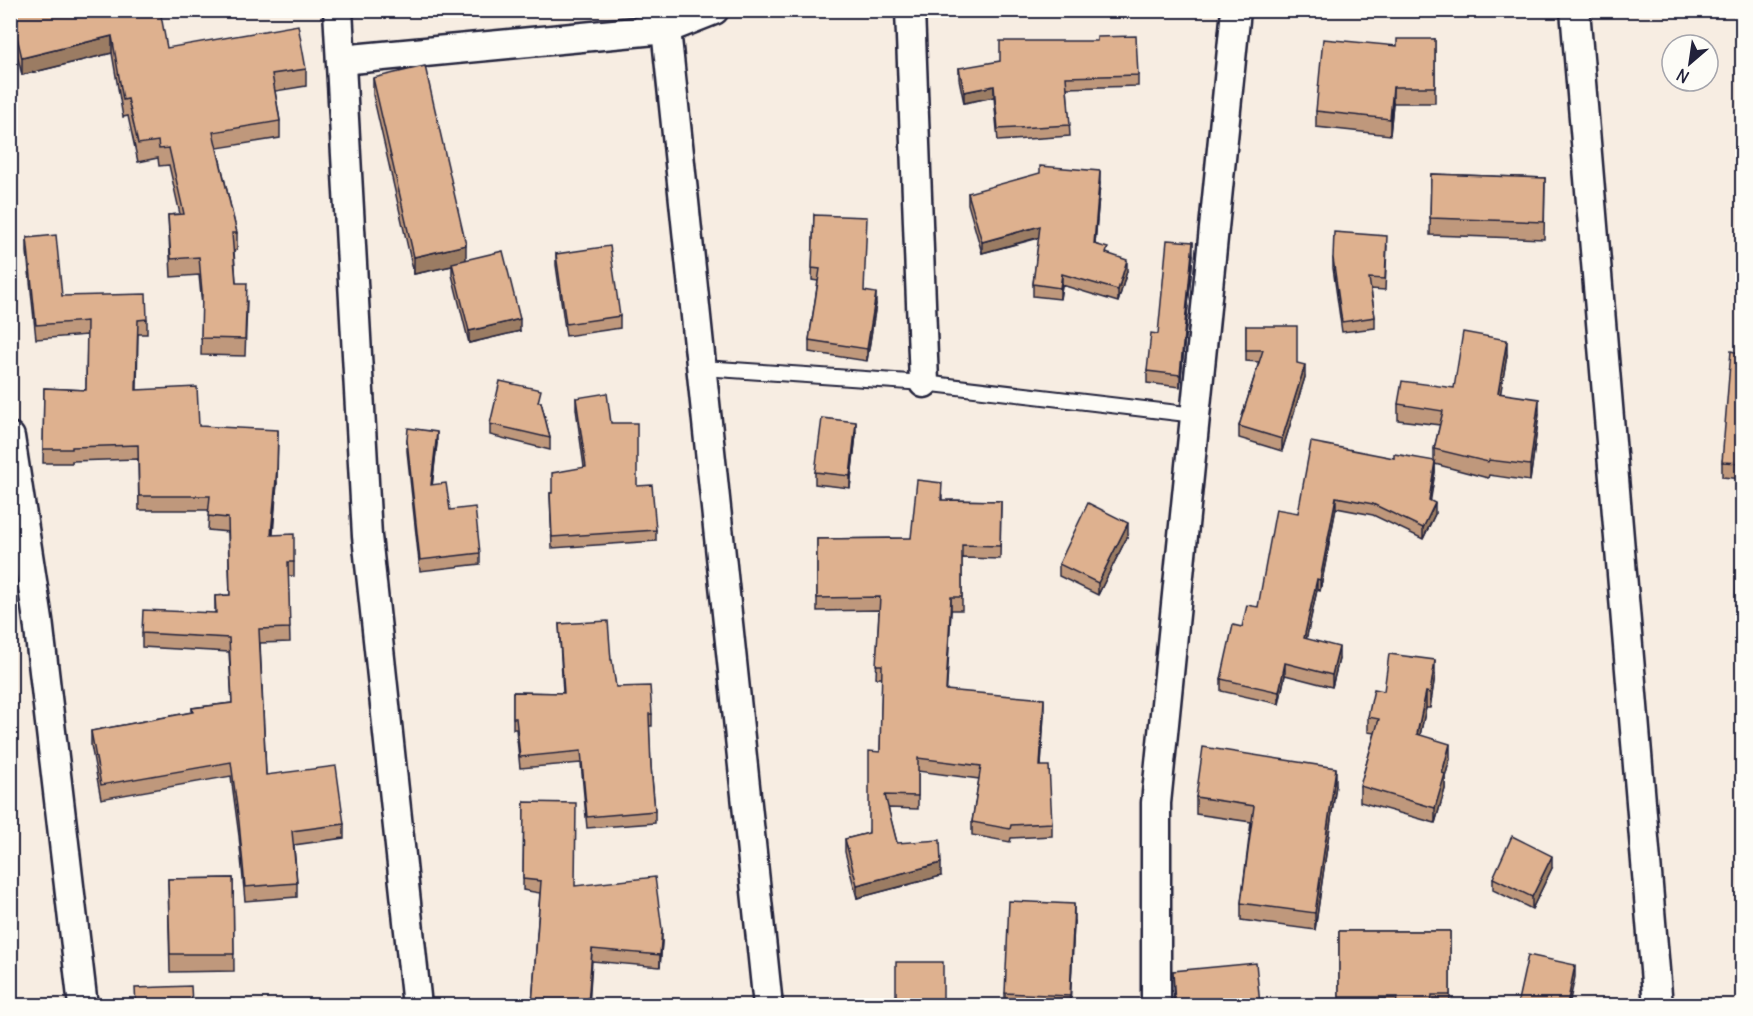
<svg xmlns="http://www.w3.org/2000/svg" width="1753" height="1016" viewBox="0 0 1753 1016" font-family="Delius,sans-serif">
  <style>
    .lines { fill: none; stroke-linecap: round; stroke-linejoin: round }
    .service-casing { stroke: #22223b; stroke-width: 18 }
    .minor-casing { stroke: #22223b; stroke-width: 33 }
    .service { stroke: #fdfcf7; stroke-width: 14 }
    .minor { stroke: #fdfcf7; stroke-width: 28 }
    .wall { fill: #bf987b; stroke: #22223b; stroke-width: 1.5 }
    .shaded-wall { fill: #9b7c64; stroke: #22223b; stroke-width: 1.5 }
    .building { fill: #deb18f; stroke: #22223b; stroke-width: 1.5 }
  </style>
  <rect width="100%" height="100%" fill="#f7ede2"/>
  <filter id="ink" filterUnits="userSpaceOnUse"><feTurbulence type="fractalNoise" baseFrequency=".0167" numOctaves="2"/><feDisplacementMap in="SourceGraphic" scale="12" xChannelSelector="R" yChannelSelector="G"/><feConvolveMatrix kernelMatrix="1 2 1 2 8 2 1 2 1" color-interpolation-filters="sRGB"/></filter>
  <g filter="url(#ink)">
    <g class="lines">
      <defs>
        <polyline id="service" points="703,368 924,383 1195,415"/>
        <g id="minor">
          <polyline points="338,10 367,536 417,1006"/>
          <polyline points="664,10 768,1006"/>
          <polyline points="910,10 924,383"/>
          <polyline points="1575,10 1658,1006"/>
          <polyline points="341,60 666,29 714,10"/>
          <polyline points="10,437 38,620 83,1006"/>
          <polyline points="1156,1006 1156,803 1236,10"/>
        </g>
      </defs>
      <use href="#service" class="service-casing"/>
      <use href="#minor" class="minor-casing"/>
      <use href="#service" class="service"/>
      <use href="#minor" class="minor"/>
    </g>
    <g class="wall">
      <polygon points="10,10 167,48 306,69 306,86 275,91 280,121 280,138 217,148 237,233 237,250 234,251 236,283 247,301 245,356 201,355 202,306 199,275 171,277 168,215 180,214 169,165 159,166 158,158 138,162 128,116 123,117 112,53 22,75 16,51"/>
      <polygon points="1435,39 1435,103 1393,103 1390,135 1316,127 1316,111 1397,46"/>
      <polygon points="959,68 1138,75 1138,86 1067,88 1070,136 998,141 994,97 964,103 959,79"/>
      <polygon points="373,78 466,260 520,331 469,343 452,275 452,266 414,274 373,95"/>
      <polygon points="1431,174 1545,178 1544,239 1430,235"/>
      <polygon points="1100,183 1095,244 1108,254 1127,271 1118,302 1062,285 1060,299 1033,296 1033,284 1039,238 982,253 968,204 968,193"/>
      <polygon points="814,215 864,291 876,304 867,361 809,352 809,340 818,281 812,280"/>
      <polygon points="27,238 62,296 147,319 147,334 138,334 137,390 199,426 277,482 273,535 294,562 294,576 288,576 290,642 260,643 266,775 344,824 344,838 294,845 297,883 297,897 245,901 239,836 231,776 101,799 91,745 91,731 192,712 192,708 232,703 229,652 142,647 142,633 215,613 215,596 230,595 228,532 208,530 209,510 139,510 138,459 72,461 72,463 43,463 44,388 86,390 87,335 36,339 27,252"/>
      <polygon points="1387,246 1385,290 1371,289 1375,317 1375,328 1342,332 1333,268 1333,258"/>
      <polygon points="556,254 620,316 620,328 566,336 556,265"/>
      <polygon points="1193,254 1180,387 1147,383 1147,371 1158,334"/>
      <polygon points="1246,326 1305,377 1282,451 1239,438 1239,426 1259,362 1246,361"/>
      <polygon points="1743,354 1743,479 1722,477 1722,462"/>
      <polygon points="1507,355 1500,394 1539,414 1530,481 1489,475 1488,478 1435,464 1435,472 1430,500 1435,514 1423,539 1373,515 1336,508 1320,591 1317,590 1306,639 1339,659 1332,687 1285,675 1279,704 1221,691 1221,679 1242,627 1258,607 1298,513 1394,458 1434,461 1434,449 1440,425 1398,420 1398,404 1454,388"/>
      <polygon points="576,398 611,423 637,486 656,530 656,541 552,548 550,493 552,493 584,467 576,409"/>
      <polygon points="541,402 550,438 550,450 490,435 490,424"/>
      <polygon points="856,434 850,488 815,484 815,472"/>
      <polygon points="407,440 437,443 432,485 480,553 480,564 420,571 407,451"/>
      <polygon points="942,496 942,500 1001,501 1000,559 962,558 962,610 951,610 946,690 1044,713 1041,766 1052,823 1052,836 1011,838 1010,842 972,835 972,822 979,779 918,771 918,809 888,808 897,843 941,876 857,898 845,852 845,839 869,833 880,752 882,678 876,678 879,610 817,611 817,539 911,538"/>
      <polygon points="1743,533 1743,620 1736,620 1736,603"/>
      <polygon points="1128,535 1098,595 1059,576 1059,564"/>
      <polygon points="559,624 611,660 616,687 652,714 652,726 649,726 651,767 655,811 655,823 587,828 581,763 520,768 516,729 513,729 513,692 563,693"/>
      <polygon points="1435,675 1430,708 1426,708 1420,735 1450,759 1445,777 1445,789 1435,823 1360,802 1360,786 1375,733 1368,732 1368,717 1384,691"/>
      <polygon points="1336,785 1315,930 1241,920 1241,903 1251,822 1196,814 1196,797"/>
      <polygon points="524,802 575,886 662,941 660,967 592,961 589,1005 532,1005 540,893 523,890"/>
      <polygon points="1552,868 1532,909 1493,890 1493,878"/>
      <polygon points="233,878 234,971 170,972 168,879"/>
      <polygon points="1074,922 1070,1005 1005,1005 1005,993"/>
      <rect x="1339" y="931" width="111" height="74"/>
      <polygon points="1173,971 1260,1005 1174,1005"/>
    </g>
    <g class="shaded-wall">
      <polygon points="16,33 16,51 10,52 10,35"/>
      <polygon points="112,36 112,53 22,75 22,58"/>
      <polygon points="994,86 994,97 964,103 964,92"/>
      <polygon points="1393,87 1393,103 1390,135 1390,119"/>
      <polygon points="1100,171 1100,183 1094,255 1094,244"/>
      <polygon points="1040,226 1040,237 982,253 982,242"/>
      <polygon points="1193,242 1193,254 1180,387 1180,375"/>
      <polygon points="466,245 466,263 414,274 414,257"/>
      <polygon points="1127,260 1127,271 1118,302 1118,290"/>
      <polygon points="1062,274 1062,285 1060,299 1060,288"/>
      <polygon points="876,293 876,304 867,361 867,349"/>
      <polygon points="520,319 520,331 469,343 469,331"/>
      <polygon points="1507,340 1507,355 1498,409 1498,393"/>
      <polygon points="1305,365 1305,377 1282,451 1282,439"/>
      <polygon points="1539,399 1539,414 1530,481 1530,465"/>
      <polygon points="856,422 856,434 850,488 850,476"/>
      <polygon points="278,430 277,482 271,549 271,535"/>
      <polygon points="437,432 437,443 431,496 431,485"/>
      <polygon points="1435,461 1435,472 1429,511 1429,500"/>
      <polygon points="1336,497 1336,508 1320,591 1320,580"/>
      <polygon points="1435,503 1435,514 1423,539 1423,528"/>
      <polygon points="1128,523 1128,535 1098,595 1098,583"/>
      <polygon points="1317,579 1317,590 1304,650 1304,638"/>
      <polygon points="951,597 951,610 946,703 946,690"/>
      <polygon points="1339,647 1339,659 1332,687 1332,675"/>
      <polygon points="1435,660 1435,675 1430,708 1430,693"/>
      <polygon points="1285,663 1285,675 1279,704 1279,692"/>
      <polygon points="1426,692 1426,708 1417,749 1417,734"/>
      <polygon points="1044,699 1044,713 1040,779 1040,766"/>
      <polygon points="1450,744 1450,759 1445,777 1445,789 1435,823 1435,808 1442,773"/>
      <polygon points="1336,768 1336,785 1315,930 1315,913"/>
      <polygon points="1552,856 1552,868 1532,909 1532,897"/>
      <polygon points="941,863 941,876 857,898 857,885"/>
      <polygon points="1074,904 1074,922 1070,1005 1070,996"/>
      <polygon points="662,929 662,941 660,967 660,955"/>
      <polygon points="592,949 589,1005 588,1005"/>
      <polygon points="1575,965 1575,977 1569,1005 1567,1005"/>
    </g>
    <g class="building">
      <polygon points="10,10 160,10 167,48 298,25 306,69 272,74 280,121 213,132 237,233 232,233 236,283 247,283 245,339 201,338 202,292 199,257 171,259 168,215 184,214 169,148 159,149 158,141 138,144 128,99 123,100 112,36 22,58 16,33 10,35"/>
      <polygon points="1136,36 1138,75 1066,77 1070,125 998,129 994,86 964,92 959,68 1000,61 1000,41 1097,41 1097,37"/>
      <polygon points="1323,39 1397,46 1397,39 1435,39 1435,87 1393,87 1390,119 1316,111"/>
      <polygon points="425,66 466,245 414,257 373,78"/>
      <polygon points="1040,166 1100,171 1094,244 1108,248 1106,253 1127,260 1118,290 1062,274 1060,288 1033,284 1040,226 982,242 968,193 1040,173"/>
      <polygon points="1431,174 1545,178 1544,222 1430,218"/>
      <polygon points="814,215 867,217 864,291 876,293 867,349 809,340 820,269 812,268"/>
      <polygon points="1334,232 1387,236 1385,279 1369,278 1375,317 1342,322 1333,258"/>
      <polygon points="56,235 62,296 146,294 147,319 138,320 136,390 197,387 199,426 278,430 277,468 271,535 294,534 294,562 288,562 290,628 259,629 266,775 336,766 344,824 292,831 297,883 245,887 239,822 231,762 101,785 91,731 193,712 192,708 232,703 229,638 142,633 143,610 216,613 215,596 230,595 228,518 208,516 210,496 139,496 138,445 72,447 72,449 43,449 44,388 86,390 87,321 36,325 27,238"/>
      <polygon points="1167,240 1193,242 1180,375 1147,371 1151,333 1158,334"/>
      <polygon points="610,246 620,316 566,324 556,254"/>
      <polygon points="503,251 520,319 469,331 452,263"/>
      <polygon points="1246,326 1297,326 1297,363 1305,365 1282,439 1239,426 1263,350 1246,350"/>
      <polygon points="1463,332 1507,340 1498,393 1539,399 1530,465 1489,460 1488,462 1434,449 1443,411 1398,404 1402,381 1454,388"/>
      <polygon points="1731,351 1743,354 1743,463 1722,462"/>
      <polygon points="500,381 541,390 538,402 541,402 550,438 490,424"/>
      <polygon points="607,393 611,423 637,423 637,486 652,485 656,530 552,537 550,493 552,493 552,473 586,467 576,398"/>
      <polygon points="822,418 856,422 850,476 815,472"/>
      <polygon points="408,428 437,432 431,485 446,483 450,510 475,507 480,553 420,560 407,440"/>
      <polygon points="1311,442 1394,458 1394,454 1435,461 1429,500 1435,503 1423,528 1373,504 1336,497 1320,580 1317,579 1304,638 1339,647 1332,675 1285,663 1279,692 1221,679 1233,625 1242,627 1247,605 1258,607 1276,509 1298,513"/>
      <polygon points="917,480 942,483 941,500 1001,501 1000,546 962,545 962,597 951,597 946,690 1044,699 1040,766 1049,766 1052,823 1011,825 1010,829 972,822 981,766 918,758 918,796 885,795 897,843 940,840 941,863 857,885 845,839 869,833 869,751 880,752 882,665 876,665 880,597 817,598 817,539 911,538"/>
      <polygon points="1088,503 1128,523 1098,583 1059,564"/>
      <polygon points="1738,533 1743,533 1743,603 1736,603"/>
      <polygon points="608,621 611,660 612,660 616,687 650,686 652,714 649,714 651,767 655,811 587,817 581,751 520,757 516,718 513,718 513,692 564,693 559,624"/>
      <polygon points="1389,654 1435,660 1430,693 1426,692 1417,734 1450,744 1442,773 1445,774 1435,808 1360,786 1379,719 1368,717 1374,689 1384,691"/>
      <polygon points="1203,747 1336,768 1315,913 1241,903 1254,806 1196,797"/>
      <polygon points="524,802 576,803 575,886 655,877 662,929 660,955 592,949 588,1005 532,1005 541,881 523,879"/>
      <polygon points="1512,836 1552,856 1532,897 1493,878"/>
      <polygon points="233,878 234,954 170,954 168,879"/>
      <polygon points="1009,901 1074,904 1070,996 1005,993"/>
      <polygon points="1339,931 1450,931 1450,995 1432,995 1431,1005 1396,1005 1397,997 1339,997"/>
      <polygon points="1528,955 1575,965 1567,1005 1517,1005"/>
      <rect x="896" y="962" width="47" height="43"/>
      <polygon points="1256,963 1260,1005 1175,1005 1173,971"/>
      <polygon points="1741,979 1743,979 1743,1005 1742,1005"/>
      <polygon points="191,986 192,1005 136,1005 135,988"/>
    </g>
  </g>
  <rect width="1753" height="1016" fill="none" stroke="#fdfcf7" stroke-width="36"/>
  <rect x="18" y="18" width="1717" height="980" fill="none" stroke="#22223b" stroke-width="2" filter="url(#ink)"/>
  <g transform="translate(1690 63) rotate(209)"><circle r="28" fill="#fdfcf7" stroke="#a5a5ac" stroke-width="1.5"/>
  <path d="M0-4.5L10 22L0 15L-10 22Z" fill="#22223b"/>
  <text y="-9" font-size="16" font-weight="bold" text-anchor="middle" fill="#22223b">N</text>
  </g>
</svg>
